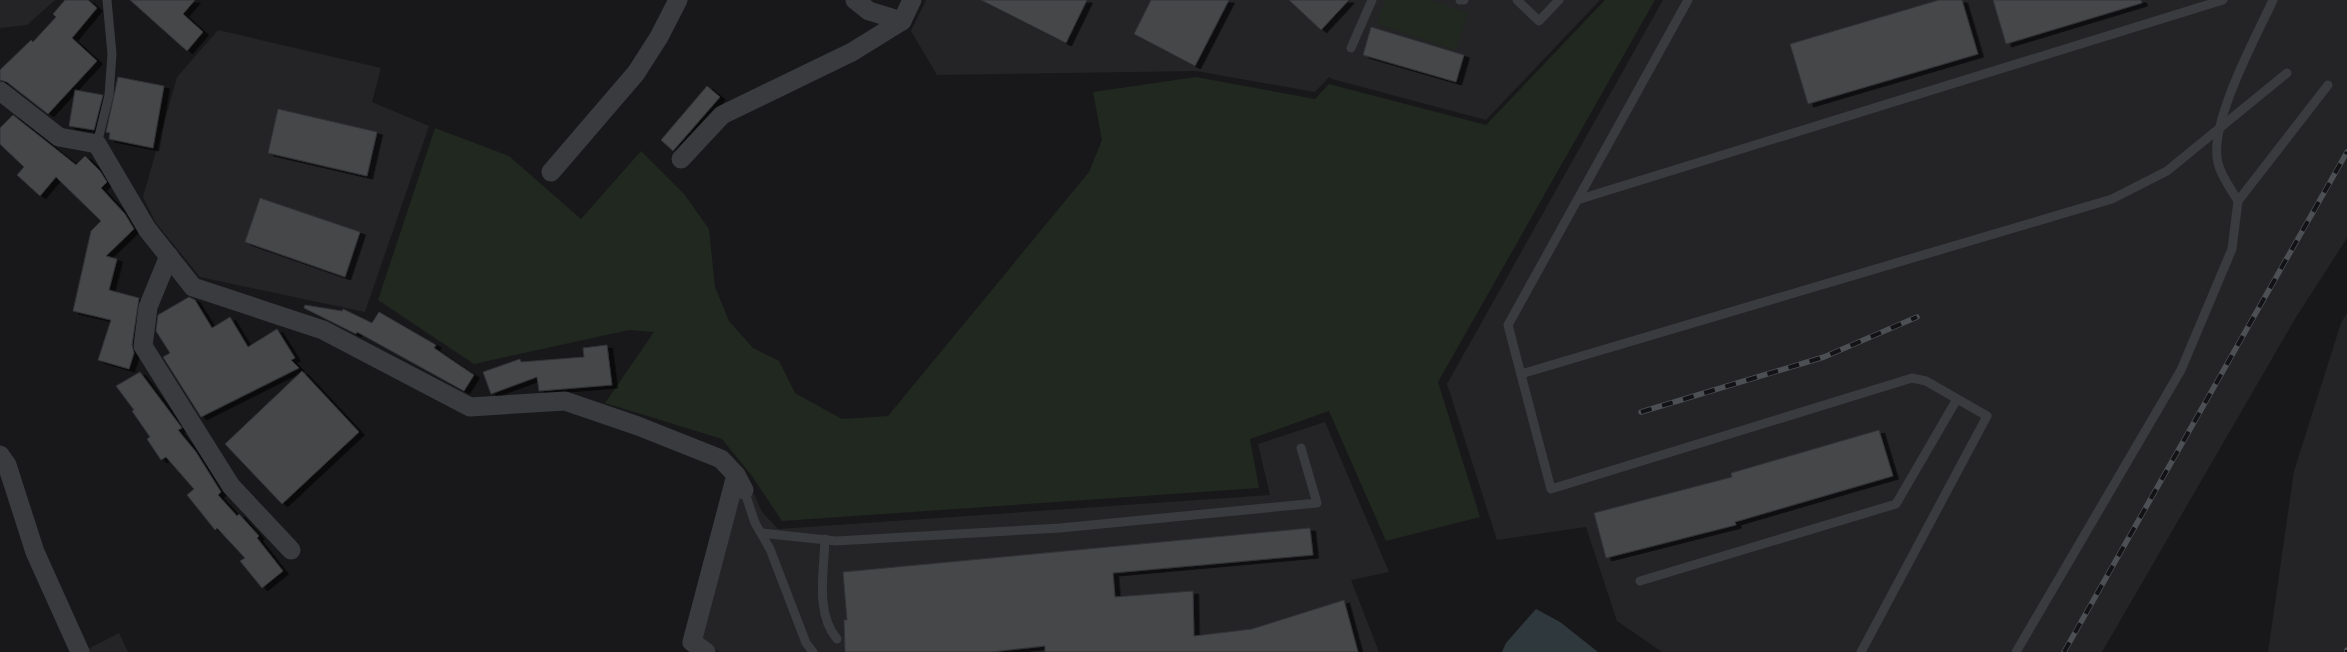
<svg xmlns="http://www.w3.org/2000/svg" width="2347" height="652" viewBox="0 0 2347 652" font-family="Manrope,sans-serif">
  <style>
    .built { fill: #242427 }
    .green { fill: #202820 }
    .water { fill: #2f393d }
    .building { fill: #45464a; stroke: #323336; filter: url(#shadow) }
    .lines { fill: none; stroke-linecap: round; stroke-linejoin: round }
    .lane { stroke: #393b3f; stroke-width: 9 }
    .street { stroke: #393b3f; stroke-width: 19 }
    .rail-casing { stroke: #4c4f54; stroke-width: 5.5 }
    .rail { stroke: #131315; stroke-width: 4; stroke-dasharray: 11; stroke-linecap: butt }
  </style>
  <defs>
    <filter id="shadow"><feDropShadow dx="5.5" dy="3" stdDeviation="0" flood-color="#0009"/></filter>
  </defs>
  <rect width="100%" height="100%" fill="#18181a"/>
  <g class="built">
    <polygon points="0,0 55,0 27,25 0,28"/>
    <polygon points="926,0 1600,0 1486,120 1332,79 1329,77 1315,92 1196,71 937,75 911,31"/>
    <polygon points="1663,0 2347,0 2347,238 2295,319 2102,652 1662,652 1617,621 1586,527 1497,540 1447,384"/>
    <polygon points="218,30 381,68 372,102 429,126 365,312 200,277 156,223 143,197 177,77"/>
    <polygon points="2347,313 2347,652 2268,652 2294,471 2341,323"/>
    <polygon points="1325,422 1389,572 1351,580 1379,652 719,652 696,637 734,485 754,494 762,512 778,529 1270,495 1258,444"/>
    <polygon points="119,633 128,652 82,652"/>
  </g>
  <g class="green">
    <polygon points="1385,0 1429,0 1468,13 1456,50 1377,24"/>
    <polygon points="1605,0 1655,0 1438,382 1480,517 1386,541 1329,411 1250,439 1259,488 782,521 752,476 722,439 605,403 654,332 629,330 474,364 378,300 435,128 509,156 581,219 641,151 684,194 709,229 715,287 729,321 753,348 779,361 795,393 842,419 888,416 1089,172 1102,140 1093,92 1196,77 1315,99 1329,84 1486,125"/>
  </g>
  <polygon class="water" points="1536,609 1560,622 1598,652 1502,652 1506,643"/>
  <g class="building">
    <polygon points="65,0 88,0 97,8 72,38 97,61 48,114 7,82 0,80 0,70 31,40 33,42 56,17 53,14"/>
    <polygon points="130,0 195,0 183,14 203,32 187,51"/>
    <polygon points="981,0 1087,0 1066,43"/>
    <polygon points="1151,0 1229,0 1195,66 1134,34"/>
    <polygon points="1289,0 1349,0 1321,30"/>
    <polygon points="1939,0 1962,0 1978,54 1808,104 1790,44"/>
    <polygon points="1993,0 2141,0 2142,3 2006,44"/>
    <polygon points="1371,27 1464,55 1456,82 1363,55"/>
    <polygon points="118,77 164,86 153,148 109,139 110,133 106,132"/>
    <polygon points="707,86 720,97 673,151 661,140"/>
    <polygon points="75,90 103,95 94,130 69,126"/>
    <polygon points="278,109 377,132 367,176 268,153"/>
    <polygon points="13,115 76,165 85,156 100,171 107,182 101,188 125,214 134,229 106,256 117,259 109,290 139,298 132,345 134,353 129,369 98,360 111,320 73,311 91,231 101,221 56,177 40,196 17,175 24,167 0,144 0,128"/>
    <polygon points="260,198 360,232 345,277 245,242"/>
    <polygon points="189,297 195,300 212,328 230,317 248,347 277,329 295,358 291,360 299,368 201,417 163,357 170,353 156,331 158,315"/>
    <polygon points="305,305 342,311 343,309 372,323 379,312 436,345 434,348 474,375 464,391 357,332 356,334 304,308"/>
    <polygon points="607,345 612,385 539,391 537,377 491,394 483,372 520,359 521,362 584,357 583,348"/>
    <polygon points="302,371 359,432 282,504 225,444"/>
    <polygon points="140,372 182,428 178,430 196,452 221,492 218,495 237,516 239,514 259,536 257,538 283,571 262,588 240,561 245,558 217,528 215,530 187,495 194,489 166,457 161,460 147,439 150,437 132,411 134,410 116,386"/>
    <polygon points="1879,430 1893,476 1735,522 1736,525 1606,558 1594,513 1732,477 1731,473"/>
    <polygon points="1310,528 1313,555 1113,573 1115,597 1193,591 1194,636 1252,629 1344,600 1358,652 1045,652 1045,646 991,652 845,652 844,620 847,620 843,572"/>
  </g>
  <g class="lines">
    <g class="lane">
      <polyline points="1460,0 1464,0"/>
      <polyline points="1517,0 1539,21 1559,0"/>
      <polyline points="1688,0 1508,325 1551,489 1912,378 1926,381 1987,416 1861,652"/>
      <polyline points="1351,48 1372,0"/>
      <polyline points="97,144 109,95 112,54 107,0"/>
      <polyline points="1577,200 2223,0"/>
      <path d="M 2238,201 C 2231,189 2221,176 2218,163 C 2208,124 2256,37 2273,0"/>
      <polyline points="1521,374 2112,199 2167,171 2287,73"/>
      <polyline points="744,490 755,523 770,549 806,643 813,652"/>
      <polyline points="761,533 836,541 1060,528 1317,503 1301,448"/>
      <path d="M 825,539 C 824,572 815,613 837,639"/>
      <polyline points="1640,581 1896,504 1957,399"/>
      <polyline points="2016,652 2181,370 2232,249 2238,201 2328,85"/>
    </g>
    <g class="street">
      <polyline points="855,0 869,11 902,21"/>
      <polyline points="0,91 59,137 97,144 147,229 193,287 323,330 470,407 565,401 638,426 721,459 736,475 744,490"/>
      <polyline points="681,159 722,115 852,52 902,21 912,0"/>
      <polyline points="551,172 636,73 659,37 678,0"/>
      <polyline points="169,256 148,307 143,346 231,486 291,550"/>
      <polyline points="0,455 7,465 35,552 80,652"/>
      <polyline points="706,652 692,642 736,475"/>
    </g>
    <defs>
      <g id="rail">
        <polyline points="1641,412 1824,357 1917,317"/>
        <polyline points="2064,652 2347,152"/>
        <polyline points="2347,652 2347,650"/>
      </g>
    </defs>
    <use href="#rail" class="rail-casing"/>
    <use href="#rail" class="rail"/>
  </g>
</svg>
